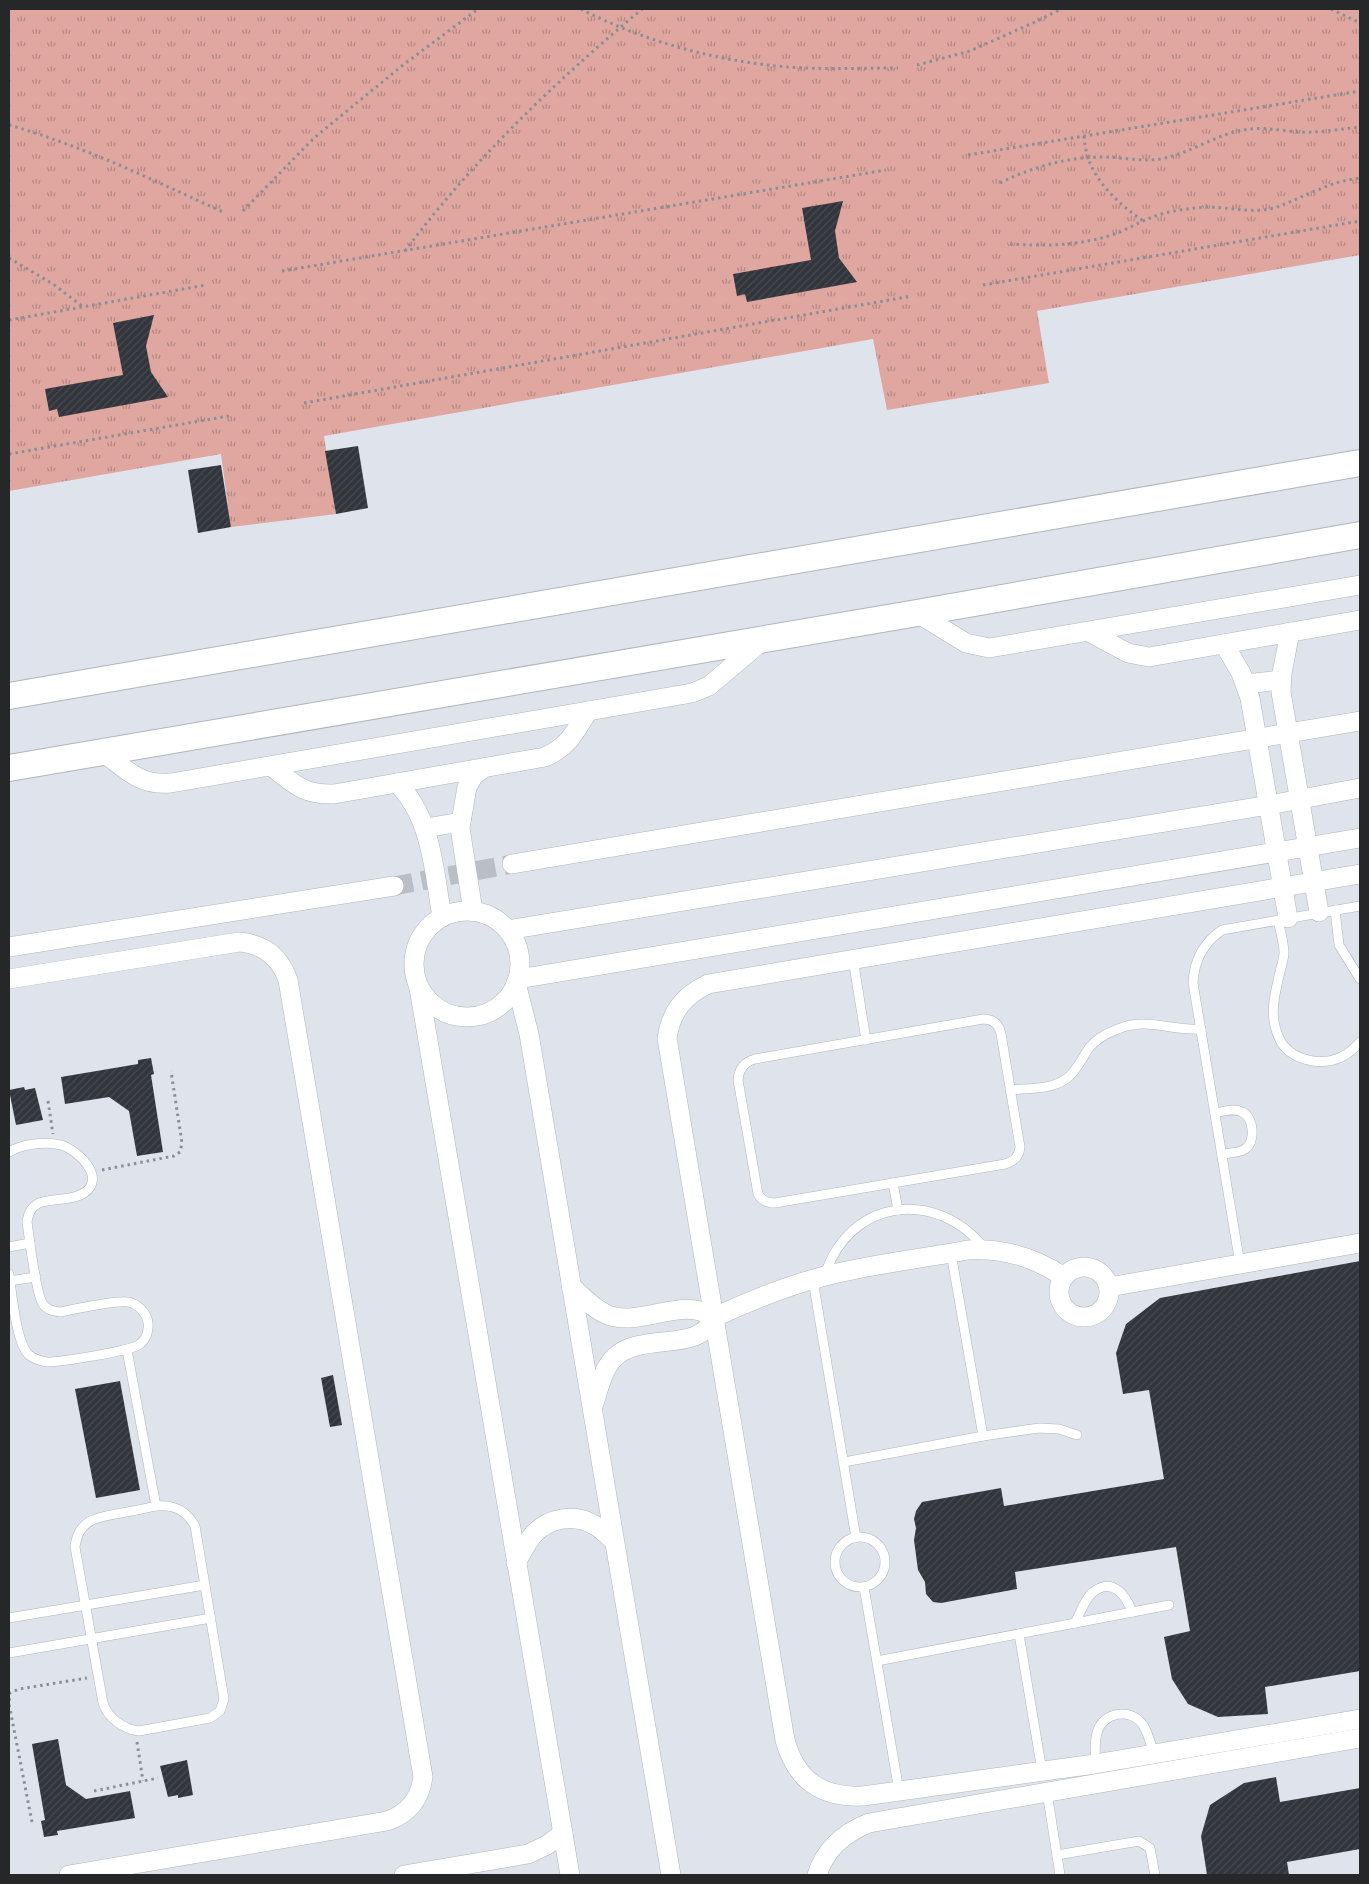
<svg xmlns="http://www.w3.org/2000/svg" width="1369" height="1884" viewBox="0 0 1369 1884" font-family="'Nunito Sans',sans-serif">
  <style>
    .grass { fill: url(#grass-tufts) }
    .building { fill: url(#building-hatch) }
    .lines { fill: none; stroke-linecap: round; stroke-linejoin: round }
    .street-tunnel { stroke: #babec5; stroke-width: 19; stroke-dasharray: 19 9; stroke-linecap: butt }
    .lane-casing { stroke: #b0b5bc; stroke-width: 10 }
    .street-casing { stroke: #b0b5bc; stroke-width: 20 }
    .secondary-casing { stroke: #b0b5bc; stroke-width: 28 }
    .path { stroke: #8b8f94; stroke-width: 3; stroke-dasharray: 2.5 4; stroke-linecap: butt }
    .lane { stroke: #fff; stroke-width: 9 }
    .street { stroke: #fff; stroke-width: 19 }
    .secondary { stroke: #fff; stroke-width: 26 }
  </style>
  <defs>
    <pattern id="grass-tufts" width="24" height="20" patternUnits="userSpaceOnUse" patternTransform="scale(1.25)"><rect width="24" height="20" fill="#e0a6a0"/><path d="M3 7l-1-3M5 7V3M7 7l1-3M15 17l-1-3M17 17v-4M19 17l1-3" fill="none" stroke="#b58782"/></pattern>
    <pattern id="building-hatch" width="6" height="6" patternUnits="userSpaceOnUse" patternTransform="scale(1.25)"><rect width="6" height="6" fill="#32363c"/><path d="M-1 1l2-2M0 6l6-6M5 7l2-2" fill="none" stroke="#474a50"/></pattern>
  </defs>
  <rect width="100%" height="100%" fill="#dfe4ec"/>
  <polygon class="grass" points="9,9 1360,9 1360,255 1037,311 1049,383 887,410 873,339 324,436 336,514 231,527 221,454 9,491"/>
  <g class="building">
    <polygon points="843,201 835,231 839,258 857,282 747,302 745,294 737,296 733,274 811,260 802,208"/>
    <polygon points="154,315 146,346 151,372 168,397 59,417 57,409 49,411 45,389 123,375 113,323"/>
    <polygon points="358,446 368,508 336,514 325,451"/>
    <polygon points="221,465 231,527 198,533 188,470"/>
    <polygon points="151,1058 154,1074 151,1075 163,1152 137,1156 129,1111 109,1097 65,1104 61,1077 138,1064 138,1060"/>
    <polygon points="24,1087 25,1090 35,1088 43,1120 16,1125 9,1090"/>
    <polygon points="1360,1261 1360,1671 1265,1687 1268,1714 1218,1717 1188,1704 1172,1679 1164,1637 1190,1631 1176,1547 1015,1572 1017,1589 941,1603 933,1602 926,1594 925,1582 918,1570 914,1540 916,1528 914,1519 916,1511 922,1502 1001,1488 1004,1506 1164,1479 1149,1390 1123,1394 1116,1353 1126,1324 1160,1298"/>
    <polygon points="333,1375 342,1425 330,1427 321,1378"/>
    <polygon points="120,1381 140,1490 96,1498 75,1389"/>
    <polygon points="58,1739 66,1785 86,1799 130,1791 135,1818 57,1831 58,1835 44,1837 41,1821 45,1820 32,1744"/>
    <polygon points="187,1760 193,1795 178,1798 178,1795 168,1797 160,1766"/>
    <polygon points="1276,1777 1280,1802 1360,1788 1360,1849 1287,1862 1289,1875 1207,1875 1201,1836 1210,1805 1244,1783"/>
  </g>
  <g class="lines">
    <polyline class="street-tunnel" points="394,886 512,864"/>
    <defs>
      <g id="lane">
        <polyline points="1335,910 1339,945 1360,979"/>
        <path d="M 1278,920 C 1280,930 1284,943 1284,953 C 1284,959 1281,966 1280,972 C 1274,997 1268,1018 1281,1042 C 1288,1053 1301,1059 1313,1061 C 1333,1064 1348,1056 1360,1042"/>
        <polyline points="853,959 866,1040"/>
        <path d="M 983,1019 C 993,1019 999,1024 1001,1034 L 1020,1147 C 1019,1157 1014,1161 1005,1164 L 775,1203 C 767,1203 762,1201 758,1194 L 738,1080 C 739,1069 744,1062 755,1059 Z"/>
        <path d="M 1010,1090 C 1029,1088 1050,1090 1066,1079 C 1077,1071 1082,1058 1089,1048 C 1096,1039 1107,1033 1118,1029 C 1147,1017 1170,1031 1201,1029"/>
        <path d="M 1215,1113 C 1224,1111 1234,1108 1242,1112 C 1254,1117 1256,1142 1245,1149 C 1239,1153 1229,1153 1222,1154"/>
        <path d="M 9,1152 C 22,1144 46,1141 61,1145 C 78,1150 107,1178 84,1193 C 72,1201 52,1198 39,1203 C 31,1207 28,1213 27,1222 C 29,1236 36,1295 43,1304 C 47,1310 53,1311 60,1312 C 75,1309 115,1300 128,1302 C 138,1304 147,1313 148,1323 C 149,1331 146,1339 140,1344 C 132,1351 60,1362 47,1362 C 41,1361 34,1359 29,1355 C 16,1343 12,1293 9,1274"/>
        <polyline points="893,1183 898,1210"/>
        <polyline points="9,1247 30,1243"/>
        <polyline points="951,1253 983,1436"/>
        <path d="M 1240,1264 L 1193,983 C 1194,960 1203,943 1222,930 L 1360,906"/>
        <path d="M 825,1275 C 849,1199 936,1187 985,1249"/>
        <polyline points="813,1280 856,1538"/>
        <polyline points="9,1281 36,1277"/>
        <polyline points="127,1350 156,1506"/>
        <polyline points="844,1462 983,1436 1039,1428 1059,1429 1077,1435"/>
        <path d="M 156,1506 C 174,1504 186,1510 195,1526 L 224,1699 L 220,1711 L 210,1718 L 139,1731 C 123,1729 108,1718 103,1703 L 75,1547 C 78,1519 98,1517 121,1513 C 132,1511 144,1509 156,1506 Z"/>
        <circle cx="860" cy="1562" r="25"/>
        <polyline points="864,1587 899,1791"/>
        <polyline points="9,1618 205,1585"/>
        <path d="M 1075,1623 C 1080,1614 1084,1600 1092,1593 C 1112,1576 1126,1595 1132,1612"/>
        <polyline points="1019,1634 1042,1771"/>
        <polyline points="9,1653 211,1618"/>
        <polyline points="877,1661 1169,1605"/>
        <path d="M 1095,1764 C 1096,1754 1094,1742 1097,1733 C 1102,1712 1131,1707 1143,1725 C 1148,1733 1151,1744 1154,1754"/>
        <polyline points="1047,1792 1060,1875"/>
        <polyline points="1057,1855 1139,1841 1150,1848 1155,1875"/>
      </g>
      <g id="street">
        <polyline points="917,613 966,643 989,648 1360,585"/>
        <polyline points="1089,632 1128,653 1149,657 1360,620"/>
        <polyline points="1290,632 1282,673 1281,692 1319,912"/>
        <polyline points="1224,644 1241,673 1250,698 1288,918"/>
        <polyline points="1246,684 1281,680"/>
        <path d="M 103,752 C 125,769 140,786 171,783 L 692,693 L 709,686 L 763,640"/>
        <path d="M 271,766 C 294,784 303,795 334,794 L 545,757 C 568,747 575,732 588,711"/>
        <path d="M 397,783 C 432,818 434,871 442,917"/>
        <polyline points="426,828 461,822"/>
        <polyline points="512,864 1360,721"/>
        <path d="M 1360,874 L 708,984 C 683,996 671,1012 667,1038 L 785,1740 C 796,1780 821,1798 863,1796 L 1095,1764 L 1360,1719"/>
        <polyline points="473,911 460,828 467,787 474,775 484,768"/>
        <circle cx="467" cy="964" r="53"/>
        <polyline points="508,930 1269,805 1360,788"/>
        <polyline points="9,947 394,886"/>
        <path d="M 9,979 L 239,942 C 264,944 280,957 288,980 L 423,1777 C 420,1799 408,1814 387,1821 L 69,1875"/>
        <polyline points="518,979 1360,838"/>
        <polyline points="516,983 529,1034 671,1875"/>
        <polyline points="419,988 570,1875"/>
        <circle cx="1084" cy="1292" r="25"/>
        <path d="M 571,1286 C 582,1296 593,1309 608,1315 C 641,1328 686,1294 713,1318"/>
        <polyline points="1109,1287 1360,1243"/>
        <path d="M 593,1406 C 599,1390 602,1369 615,1357 C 640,1332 702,1353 713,1318 C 749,1301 786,1286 825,1276 C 872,1264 920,1259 968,1250 C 1004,1248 1034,1257 1064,1277"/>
        <path d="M 516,1563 C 521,1554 526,1544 532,1536 C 548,1517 576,1513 596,1526 C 603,1530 608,1536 614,1541"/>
        <polyline points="404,1875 528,1854 547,1845 563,1833"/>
        <path d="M 817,1875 C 825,1849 844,1833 869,1823 L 1360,1738"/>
      </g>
      <g id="secondary">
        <polyline points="9,696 1360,463"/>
        <polyline points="9,768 917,613 1360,535"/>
      </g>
    </defs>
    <use href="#lane" class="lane-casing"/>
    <use href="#street" class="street-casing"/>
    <use href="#secondary" class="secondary-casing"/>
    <g class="path">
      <path d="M 581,9 C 641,40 709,59 776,66 C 817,70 858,68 898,68"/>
      <polyline points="1331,9 1360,23"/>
      <polyline points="917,65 970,51 1035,22 1061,9"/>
      <path d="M 9,125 C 83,146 153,180 223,212"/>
      <path d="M 1084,136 C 1086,175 1114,200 1143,221"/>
      <polyline points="968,155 1360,91"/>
      <path d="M 1000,183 C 1032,167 1067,157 1103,157 C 1122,157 1141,162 1160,159 C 1191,154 1218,132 1250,129 C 1266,127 1283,131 1299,132 C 1320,133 1340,129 1360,127"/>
      <polyline points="243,211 314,138 403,65 478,9"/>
      <path d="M 1010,244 C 1043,246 1073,246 1105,237 C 1121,233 1135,224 1150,218 C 1164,212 1180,210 1195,208 C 1222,204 1247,215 1274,208 C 1290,203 1304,195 1320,189 C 1333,183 1346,180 1360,178"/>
      <path d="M 405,251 C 473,160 555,82 642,9"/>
      <polyline points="9,258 53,284 82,306"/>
      <polyline points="282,271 886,170"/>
      <polyline points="983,285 1360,221"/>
      <polyline points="9,320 206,285"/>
      <polyline points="304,403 912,296"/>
      <polyline points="9,454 229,416"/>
      <polyline points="48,1101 53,1134"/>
      <polyline points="102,1170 174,1156 180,1152 182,1143 171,1071"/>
      <polyline points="137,1742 143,1781"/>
      <polyline points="94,1791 158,1778"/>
      <polyline points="32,1822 9,1704 10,1693 19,1689 87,1678"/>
    </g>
    <use href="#lane" class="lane"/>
    <use href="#street" class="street"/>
    <use href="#secondary" class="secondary"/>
  </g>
  <rect width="1369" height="1884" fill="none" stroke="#252729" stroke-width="20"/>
</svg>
